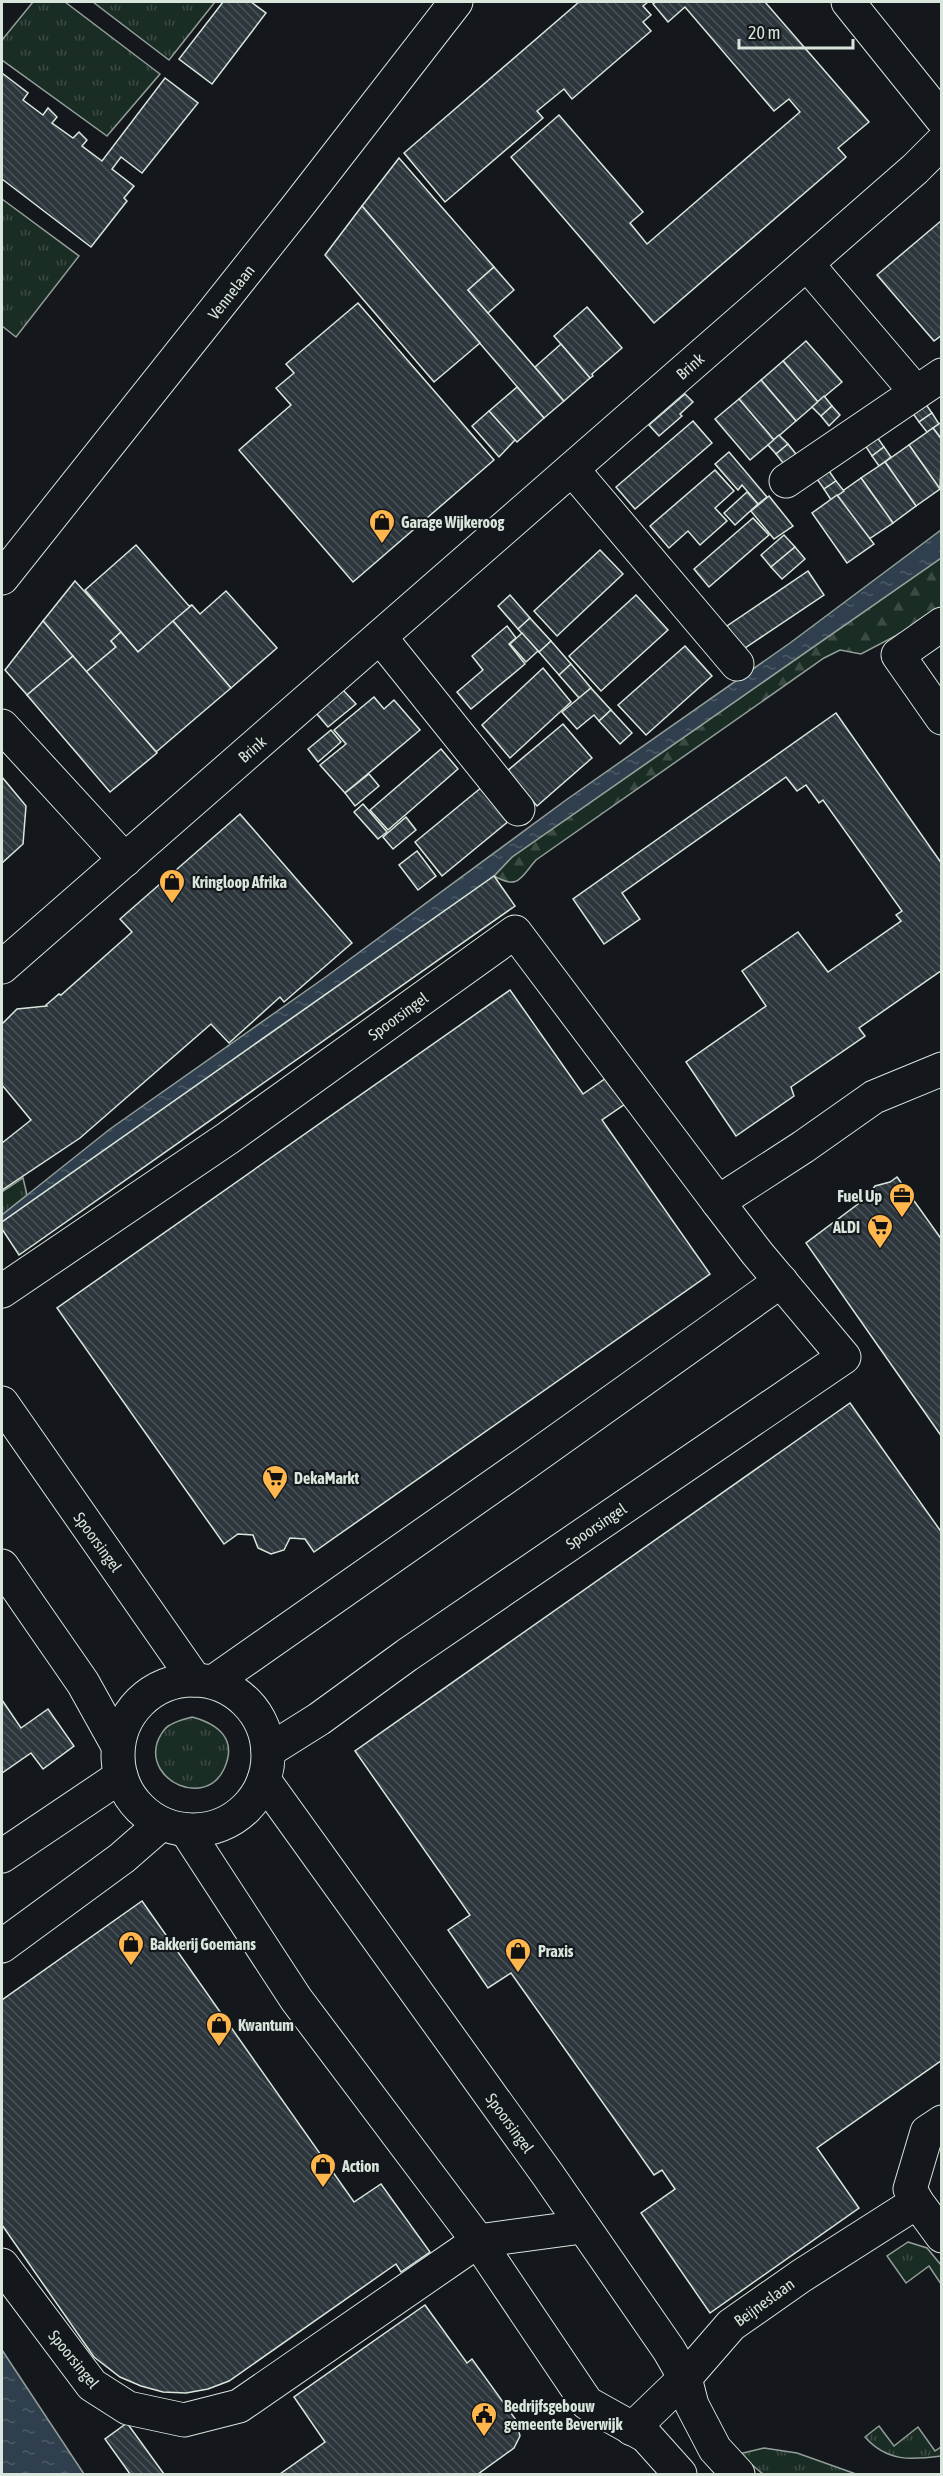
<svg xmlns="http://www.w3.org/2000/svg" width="943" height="2476" viewBox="0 0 943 2476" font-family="'Asap Condensed',sans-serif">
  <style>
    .grass { fill: url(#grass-tufts); stroke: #939e99; stroke-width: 1.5 }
    .forest { fill: url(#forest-firs); stroke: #939e99; stroke-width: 1.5 }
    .water { fill: url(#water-ripples); stroke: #939e99; stroke-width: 1.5 }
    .building { fill: url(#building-back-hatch); stroke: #d8e6dc; stroke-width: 1.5 }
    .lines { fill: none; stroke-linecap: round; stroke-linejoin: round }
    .street-casing { stroke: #d8e6dc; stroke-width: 35 }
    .secondary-casing { stroke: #d8e6dc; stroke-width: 35 }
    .street { stroke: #14181c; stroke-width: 33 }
    .secondary { stroke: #14181c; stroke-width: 33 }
    .labels { text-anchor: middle; stroke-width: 4.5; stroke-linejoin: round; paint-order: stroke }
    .street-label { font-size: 16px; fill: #d8e6dc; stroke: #14181c }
    .poi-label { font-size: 16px; font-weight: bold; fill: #d8e6dc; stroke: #14181c; text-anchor: start }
  </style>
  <defs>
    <pattern id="grass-tufts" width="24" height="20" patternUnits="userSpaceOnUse" patternTransform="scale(1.5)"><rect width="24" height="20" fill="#1a2d24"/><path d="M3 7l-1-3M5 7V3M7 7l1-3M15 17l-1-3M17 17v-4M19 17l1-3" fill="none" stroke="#3b4b43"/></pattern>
    <pattern id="forest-firs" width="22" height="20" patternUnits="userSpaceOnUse" patternTransform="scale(1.5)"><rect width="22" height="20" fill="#1a2d24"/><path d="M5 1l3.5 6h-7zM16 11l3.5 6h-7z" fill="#3b4b43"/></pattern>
    <pattern id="water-ripples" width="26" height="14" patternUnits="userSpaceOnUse" patternTransform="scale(1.5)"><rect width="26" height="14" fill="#2f3f4d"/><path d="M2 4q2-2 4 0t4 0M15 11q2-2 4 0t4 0" fill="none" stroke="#4c5b66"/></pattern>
    <pattern id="building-back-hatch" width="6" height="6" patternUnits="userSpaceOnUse" patternTransform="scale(1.5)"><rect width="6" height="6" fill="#2c363c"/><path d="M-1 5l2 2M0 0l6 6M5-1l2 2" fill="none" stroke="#4a5358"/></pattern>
  </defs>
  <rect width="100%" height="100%" fill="#14181c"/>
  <g class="grass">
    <polygon points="33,2 65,2 160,74 107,136 2,60 2,40"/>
    <polygon points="93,2 215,2 169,60"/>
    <polygon points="2,199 79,256 16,337 2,326"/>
    <polygon points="23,1178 27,1195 2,1215 2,1192"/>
    <path d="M 192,1717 C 218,1724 238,1739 224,1769 C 206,1808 146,1782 157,1743 C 159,1737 164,1728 170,1725 C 176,1721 185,1719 192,1717 Z"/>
    <polygon points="908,2242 927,2248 941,2265 941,2284 929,2266 906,2283 887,2256"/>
    <path d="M 879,2426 L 894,2446 L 918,2427 L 935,2451 L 941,2447 L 941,2456 C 911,2460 887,2462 865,2437 Z"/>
    <polygon points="764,2448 797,2453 856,2474 763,2474 739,2454"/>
  </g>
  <path class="forest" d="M 941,558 L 941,612 L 861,654 L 840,650 L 824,658 L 536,860 C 520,878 519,890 494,876 L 512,857 Z"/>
  <g class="water">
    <polygon points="941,530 941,558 512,857 494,876 2,1222 2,1215 110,1129 327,976 566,800 790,643"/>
    <polygon points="2,2350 84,2474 2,2474"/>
  </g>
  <g class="building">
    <polygon points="223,2 251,2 266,13 212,84 179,59"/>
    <polygon points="579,2 648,2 643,6 651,15 643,22 651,31 572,99 564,89 537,111 543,118 445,202 404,153"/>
    <polygon points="656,2 765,2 869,122 838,148 846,157 844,159 654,323 511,157 559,115 643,212 630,223 647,244 800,112 789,99 774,111 685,7 668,22 653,4"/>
    <polygon points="2,73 28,93 23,100 43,115 48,108 57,117 52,123 73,138 79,132 87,140 82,146 102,161 165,78 198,103 142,173 121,157 112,169 134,186 124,198 127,201 91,247 2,179"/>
    <polygon points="399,158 494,267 468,290 564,401 544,418 362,206"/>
    <polygon points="362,206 480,343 434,382 325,255"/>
    <polygon points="942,220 942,335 934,341 877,275"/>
    <polygon points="494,267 514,290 488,313 468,290"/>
    <polygon points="358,303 494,460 353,582 239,450 291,405 276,388 294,373 286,364"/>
    <polygon points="587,307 622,348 592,374 593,376 590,378 554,336"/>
    <polygon points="806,341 842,382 818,402 783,361"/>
    <polygon points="561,344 590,378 564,401 535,367"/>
    <polygon points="783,361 818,402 796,421 761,380"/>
    <polygon points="761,380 796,421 774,440 739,399"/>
    <polygon points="517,387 544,418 517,442 489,411"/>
    <polygon points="685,394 693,402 680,414 682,416 659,436 649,425"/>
    <polygon points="824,396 832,406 821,416 812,407"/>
    <polygon points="739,399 774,440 750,460 715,419"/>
    <polygon points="925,403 932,413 919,422 912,412"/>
    <polygon points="832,406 840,415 829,426 821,416"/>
    <polygon points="489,411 515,440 499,457 472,426"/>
    <polygon points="932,413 939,424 927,432 919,422"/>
    <polygon points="693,421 712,443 635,509 616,487"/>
    <polygon points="942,422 942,440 933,428"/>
    <polygon points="933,428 942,440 940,489 909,445"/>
    <polygon points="779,435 788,444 776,454 768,445"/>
    <polygon points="877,437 884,447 872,456 865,445"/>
    <polygon points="788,444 796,454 784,464 776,454"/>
    <polygon points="909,445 940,489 916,506 885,462"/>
    <polygon points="884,447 891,457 879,466 872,456"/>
    <polygon points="729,452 767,497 758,504 742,485 738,490 715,464"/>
    <polygon points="885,462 916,506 893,523 861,478"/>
    <polygon points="715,470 734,491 715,508 727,521 700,545 688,531 669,548 650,526"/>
    <polygon points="829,471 836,481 824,489 817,479"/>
    <polygon points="861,478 893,523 869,539 837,495"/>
    <polygon points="836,481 844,491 831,500 824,489"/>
    <polygon points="747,492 758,504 735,525 724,513"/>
    <polygon points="837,495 874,544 847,563 812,513"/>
    <polygon points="769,496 793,526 774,539 751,511"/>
    <polygon points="753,518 769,535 709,587 694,569"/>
    <polygon points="784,535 795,547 771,567 761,555"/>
    <polygon points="136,545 189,606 192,605 138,652 85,590"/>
    <polygon points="795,547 805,559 782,579 771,567"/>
    <polygon points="600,550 623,574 557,636 534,611"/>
    <polygon points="808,571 824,595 742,650 727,626"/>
    <polygon points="75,581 121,632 111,641 116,647 86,672 43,621"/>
    <polygon points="226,591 277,648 231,688 173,621 192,605 200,614"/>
    <polygon points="510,595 530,618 518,629 498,606"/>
    <polygon points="636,595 668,630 601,691 569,656"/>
    <polygon points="530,618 551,641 539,652 518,629"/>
    <polygon points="43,621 73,656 27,695 5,670"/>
    <polygon points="173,621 231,688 156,752 86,672 116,647 111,641 121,632 138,652"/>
    <polygon points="507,626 516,638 509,644 525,664 471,709 457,692 483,670 472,656"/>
    <polygon points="522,633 538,651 526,662 510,644"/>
    <polygon points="551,641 571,664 559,675 539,652"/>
    <polygon points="685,646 712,676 646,735 618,705"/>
    <polygon points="73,656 157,753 110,792 27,695"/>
    <polygon points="571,664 591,688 579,698 559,675"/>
    <polygon points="543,668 571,702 510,758 482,725"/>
    <polygon points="591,688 611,710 599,721 594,715 577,729 562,712"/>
    <polygon points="343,690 356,704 328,727 316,713"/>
    <polygon points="374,697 384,709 394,700 420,730 345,793 320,765 346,744 334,730"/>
    <polygon points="611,710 632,733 620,744 599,721"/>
    <polygon points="836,713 942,864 942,970 859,1028 865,1036 791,1087 794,1096 736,1136 686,1062 766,1006 742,971 798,932 828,972 901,921 896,915 902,911 823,800 819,803 806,785 797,791 786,777 622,893 640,919 604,944 573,899"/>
    <polygon points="563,724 592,758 537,806 507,771"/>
    <polygon points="331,730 341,742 318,762 308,749"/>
    <polygon points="441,749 458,769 388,830 370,810"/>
    <polygon points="369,774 379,786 355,806 345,793"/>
    <polygon points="2,777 26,806 23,844 2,863"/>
    <polygon points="482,787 510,820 442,876 415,842"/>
    <polygon points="363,804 387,832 378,839 354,812"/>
    <polygon points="240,814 352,943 284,1002 280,997 229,1043 211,1024 80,1138 2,1190 2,1143 31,1120 2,1085 2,1024 17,1009 47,1006 46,1005 59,994 61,995 132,932 120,919"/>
    <polygon points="406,817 416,830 393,849 383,837"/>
    <polygon points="417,851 436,876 418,890 399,865"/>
    <polygon points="494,876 515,906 19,1255 2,1229 2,1222"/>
    <polygon points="510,990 583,1094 609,1076 628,1102 602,1120 710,1274 314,1552 305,1539 290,1538 284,1550 271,1554 258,1548 253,1535 238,1534 224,1544 57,1308"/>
    <polygon points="897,1177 942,1240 942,1437 806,1243 866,1198 875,1186 890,1182"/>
    <polygon points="850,1403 942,1533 942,2060 817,2148 859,2208 710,2313 641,2213 675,2189 662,2170 654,2175 511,1973 488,1988 448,1930 470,1915 355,1751"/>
    <polygon points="2,1700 21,1728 48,1709 74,1746 43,1769 31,1753 2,1773"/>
    <polygon points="142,1901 354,2202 381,2184 430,2252 401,2272 396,2264 229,2381 208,2389 186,2393 163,2392 141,2386 120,2377 94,2357 2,2225 2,2000"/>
    <polygon points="425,2305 467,2363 472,2359 516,2420 520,2436 514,2448 478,2474 280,2474 325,2442 294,2397"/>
    <polygon points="127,2423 164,2474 130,2474 105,2439"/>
  </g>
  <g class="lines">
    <defs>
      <g id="street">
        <polyline points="848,2 942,119"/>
        <polyline points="807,264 916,392"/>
        <polyline points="572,469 737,664"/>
        <polyline points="786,481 942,375"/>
        <polyline points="942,624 898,655 942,718"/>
        <polyline points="380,637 518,809"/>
        <polyline points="2,726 125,860"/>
        <polyline points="2,967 915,169 942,142"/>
        <polyline points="2,1291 228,1138 515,932 718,1202"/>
        <polyline points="2,1403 195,1680"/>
        <polyline points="2,1566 83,1683 118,1746"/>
        <circle cx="193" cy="1755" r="75"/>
        <polyline points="213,1682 526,1463 781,1281"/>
        <polyline points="268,1751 319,1719 407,1655 844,1357 757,1253 718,1202 803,1147 874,1097 942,1069"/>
        <polyline points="264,1780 548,2175 669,2350 685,2378 692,2405 715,2449 738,2474"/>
        <polyline points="186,1830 296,1999 478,2241 587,2403 646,2436 680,2474"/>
        <polyline points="2,1856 121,1776"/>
        <polyline points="2,1946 122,1858 161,1824"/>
        <polyline points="917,2202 942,2236"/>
        <polyline points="2,2265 92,2385 128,2408 184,2420 239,2406 478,2241 582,2227"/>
        <polyline points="632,2429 685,2378 731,2325 801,2276 917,2202 910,2189 927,2132 942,2122"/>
      </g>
      <polyline id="secondary" points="2,578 297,207 456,2"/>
    </defs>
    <use href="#street" class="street-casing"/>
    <use href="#secondary" class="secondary-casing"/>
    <use href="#street" class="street"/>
    <use href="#secondary" class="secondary"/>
  </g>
  <defs>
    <symbol id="shop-pin" viewBox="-11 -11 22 30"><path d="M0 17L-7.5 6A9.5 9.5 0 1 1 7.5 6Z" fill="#ffb74d" stroke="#14181c"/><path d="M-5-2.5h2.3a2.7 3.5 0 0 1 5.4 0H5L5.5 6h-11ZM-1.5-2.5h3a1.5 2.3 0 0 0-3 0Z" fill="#111"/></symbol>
    <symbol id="office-pin" viewBox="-11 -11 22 30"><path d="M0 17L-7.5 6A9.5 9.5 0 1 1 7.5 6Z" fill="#ffb74d" stroke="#14181c"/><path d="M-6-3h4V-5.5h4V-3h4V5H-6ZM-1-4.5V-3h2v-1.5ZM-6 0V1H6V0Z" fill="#111"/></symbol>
    <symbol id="supermarket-pin" viewBox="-11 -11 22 30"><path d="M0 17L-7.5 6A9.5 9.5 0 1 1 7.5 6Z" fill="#ffb74d" stroke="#14181c"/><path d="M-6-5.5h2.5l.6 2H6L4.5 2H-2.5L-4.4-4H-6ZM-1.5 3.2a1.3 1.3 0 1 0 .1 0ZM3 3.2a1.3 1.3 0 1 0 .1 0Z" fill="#111"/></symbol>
    <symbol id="civic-pin" viewBox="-11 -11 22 30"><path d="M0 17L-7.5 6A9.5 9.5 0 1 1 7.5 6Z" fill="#ffb74d" stroke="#14181c"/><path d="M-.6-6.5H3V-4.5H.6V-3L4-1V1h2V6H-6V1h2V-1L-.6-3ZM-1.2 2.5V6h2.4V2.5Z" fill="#111"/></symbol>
  </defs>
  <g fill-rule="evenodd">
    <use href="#shop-pin" x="367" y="507" width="30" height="40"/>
    <use href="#shop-pin" x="157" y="867" width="30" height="40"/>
    <use href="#office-pin" x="887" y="1181" width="30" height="40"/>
    <use href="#supermarket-pin" x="865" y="1212" width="30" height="40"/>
    <use href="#supermarket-pin" x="260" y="1463" width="30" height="40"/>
    <use href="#shop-pin" x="116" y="1929" width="30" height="40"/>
    <use href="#shop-pin" x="503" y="1936" width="30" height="40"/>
    <use href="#shop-pin" x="204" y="2010" width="30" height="40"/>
    <use href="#shop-pin" x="308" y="2151" width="30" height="40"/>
    <use href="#civic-pin" x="469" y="2400" width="30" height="40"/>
  </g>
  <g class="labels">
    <g class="street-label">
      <text transform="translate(231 292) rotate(-52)" y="6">Vennelaan</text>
      <text transform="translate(690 366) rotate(-41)" y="6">Brink</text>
      <text transform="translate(252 749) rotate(-41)" y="6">Brink</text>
      <text transform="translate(398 1016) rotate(-36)" y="6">Spoorsingel</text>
      <text transform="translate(596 1526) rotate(-34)" y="6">Spoorsingel</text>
      <text transform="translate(98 1542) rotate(54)" y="6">Spoorsingel</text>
      <text transform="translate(510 2123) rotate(54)" y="6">Spoorsingel</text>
      <text transform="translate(764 2302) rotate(-36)" y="6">Beijneslaan</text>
      <text transform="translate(74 2359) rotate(51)" y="6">Spoorsingel</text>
    </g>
    <g class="poi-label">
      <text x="401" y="528">Garage Wijkeroog</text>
      <text x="192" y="888">Kringloop Afrika</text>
      <text x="882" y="1202" text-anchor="end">Fuel Up</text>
      <text x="860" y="1233" text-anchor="end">ALDI</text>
      <text x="294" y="1484">DekaMarkt</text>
      <text x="150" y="1950">Bakkerij Goemans</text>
      <text x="538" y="1957">Praxis</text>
      <text x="238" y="2031">Kwantum</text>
      <text x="342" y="2172">Action</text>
      <text x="504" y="2412">Bedrijfsgebouw<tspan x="504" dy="18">gemeente Beverwijk</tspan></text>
    </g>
  </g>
  <rect width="943" height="2476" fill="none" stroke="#d8e6dc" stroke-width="6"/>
  <path d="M739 39v9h114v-9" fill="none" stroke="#d8e6dc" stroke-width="3"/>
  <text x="748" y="39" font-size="18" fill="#d8e6dc" stroke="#14181c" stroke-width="4.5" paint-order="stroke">20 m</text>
</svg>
